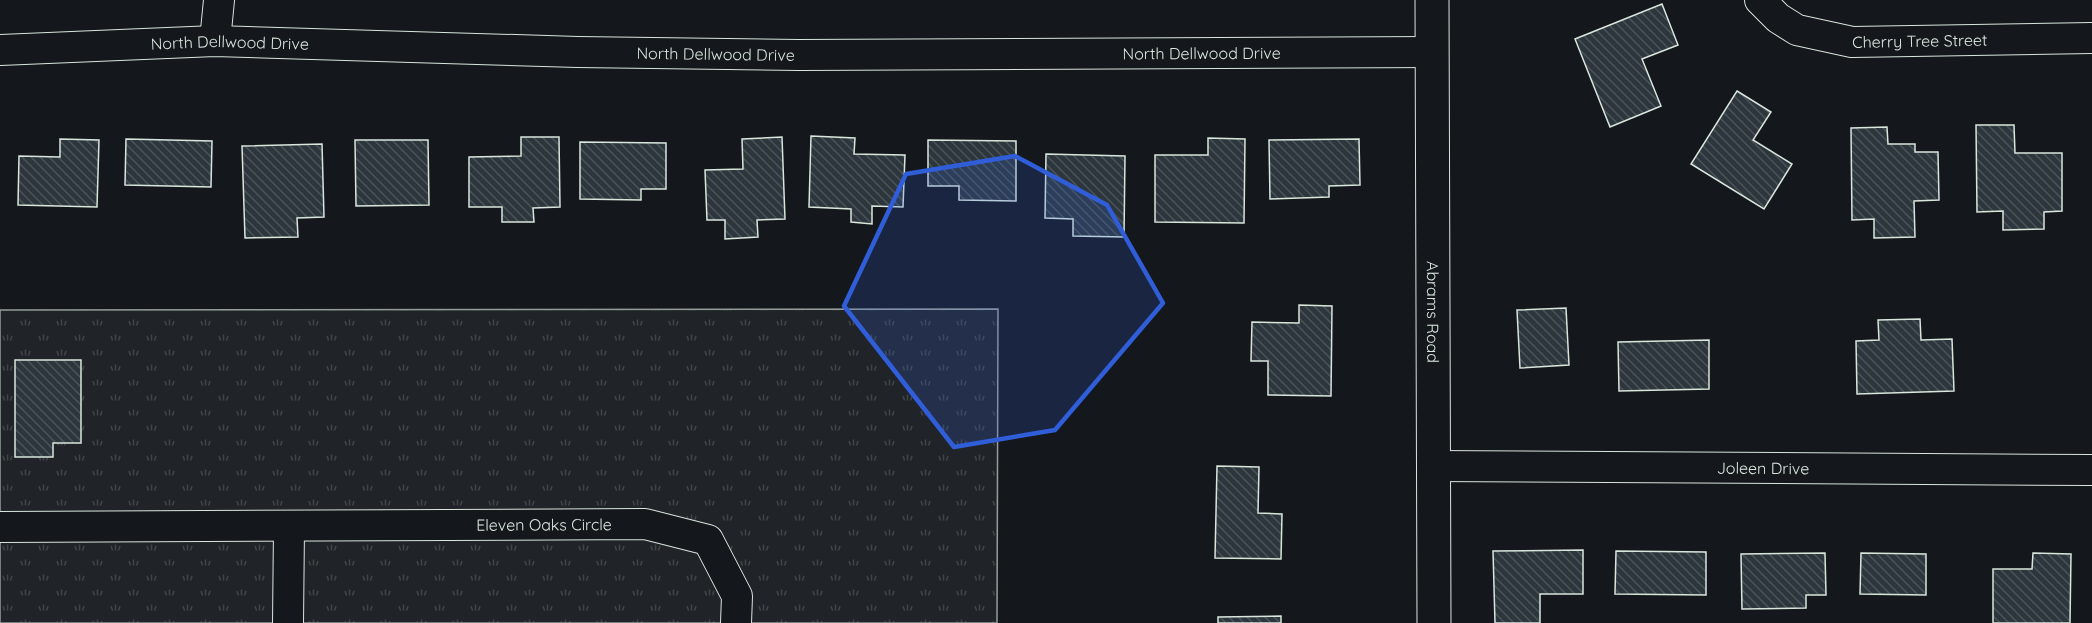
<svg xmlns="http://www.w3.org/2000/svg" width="2092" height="623" viewBox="0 0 2092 623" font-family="Quicksand,sans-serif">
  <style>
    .grass { fill: url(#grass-tufts); stroke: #939e99; stroke-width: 1.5 }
    .building { fill: url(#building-back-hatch); stroke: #d8e6dc; stroke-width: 1.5 }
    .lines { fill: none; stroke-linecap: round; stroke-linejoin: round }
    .street-casing { stroke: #d8e6dc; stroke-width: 32 }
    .secondary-casing { stroke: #d8e6dc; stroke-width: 35 }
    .street { stroke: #14181c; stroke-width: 30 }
    .secondary { stroke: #14181c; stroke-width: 33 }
    .marked { fill: #305dd8; fill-opacity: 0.2; stroke: #305dd8; stroke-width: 4.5; stroke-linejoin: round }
    .labels { text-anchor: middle; stroke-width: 4.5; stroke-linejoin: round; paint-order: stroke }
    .street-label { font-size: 16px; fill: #d8e6dc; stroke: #14181c }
  </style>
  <defs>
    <pattern id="grass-tufts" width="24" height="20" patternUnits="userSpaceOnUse" patternTransform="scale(1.5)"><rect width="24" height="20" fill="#202428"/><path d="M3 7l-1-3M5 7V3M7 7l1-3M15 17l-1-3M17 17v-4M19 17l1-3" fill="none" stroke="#404447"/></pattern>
    <pattern id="building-back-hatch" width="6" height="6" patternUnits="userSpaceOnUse" patternTransform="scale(1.5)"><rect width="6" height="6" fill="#2c363c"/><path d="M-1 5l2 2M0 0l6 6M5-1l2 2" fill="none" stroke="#4a5358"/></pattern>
  </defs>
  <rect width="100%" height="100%" fill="#14181c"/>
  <polygon class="grass" points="998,309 997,623 0,623 0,310"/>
  <g class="building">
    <polygon points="1662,4 1678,45 1642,59 1661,106 1610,127 1575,39"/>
    <polygon points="1737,91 1771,112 1753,140 1792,164 1764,209 1691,164"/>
    <polygon points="1976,125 2014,125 2015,153 2062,153 2062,211 2044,212 2044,229 2003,230 2003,211 1977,212"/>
    <polygon points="1887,127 1888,144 1915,144 1915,152 1938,152 1939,200 1914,201 1915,237 1874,238 1874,219 1852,220 1851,128"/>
    <polygon points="811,136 855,138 854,154 905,155 903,207 872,206 872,224 851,222 851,209 809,207"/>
    <polygon points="521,137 559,137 560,207 533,208 534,222 502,222 502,207 469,207 469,157 521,156"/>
    <polygon points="782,137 785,219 757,220 758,237 725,239 725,220 707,220 705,170 743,169 742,139"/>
    <polygon points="1208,138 1245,139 1244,223 1155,222 1155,155 1208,155"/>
    <polygon points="60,139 99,140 97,207 18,205 19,156 60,157"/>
    <polygon points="126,139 212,141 211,187 125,185"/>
    <polygon points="1359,139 1360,185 1329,186 1329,197 1270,199 1269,140"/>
    <polygon points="355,140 428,140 429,205 356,206"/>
    <polygon points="928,140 1016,141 1016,201 959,200 959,186 928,186"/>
    <polygon points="580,142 666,143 666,189 641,189 641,200 580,199"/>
    <polygon points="322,144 324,217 297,218 298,237 245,238 242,146"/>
    <polygon points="1046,154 1125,156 1124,237 1073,236 1073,219 1045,218"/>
    <polygon points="1299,305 1332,306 1331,396 1268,395 1268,361 1251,361 1252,322 1299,323"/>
    <polygon points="1566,308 1569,365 1520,368 1517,310"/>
    <polygon points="1920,319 1921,340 1952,339 1954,391 1857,394 1856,341 1879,340 1878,320"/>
    <polygon points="1709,340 1709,389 1619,391 1618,342"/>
    <polygon points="15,360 81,360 81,443 53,443 53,457 15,457"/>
    <polygon points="1217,466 1259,467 1258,513 1282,514 1281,559 1215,558"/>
    <polygon points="1583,550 1583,594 1540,594 1540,623 1495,623 1493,551"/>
    <polygon points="1616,551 1706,552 1706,595 1615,594"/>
    <polygon points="1825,553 1826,595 1806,595 1806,608 1742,609 1741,554"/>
    <polygon points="1861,553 1926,554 1926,595 1860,594"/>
    <polygon points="2033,553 2071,554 2070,623 1993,623 1993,569 2032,569"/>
    <polygon points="1281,616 1281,623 1218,623 1218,617"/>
  </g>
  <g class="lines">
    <defs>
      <g id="street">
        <path id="s1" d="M 1760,0 L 1778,18 L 1797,30 L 1852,42 L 2092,38"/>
        <polyline points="215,41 219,0"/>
        <path id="s2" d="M 0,50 L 215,41 L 578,52 L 799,55 L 1432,52"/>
        <path id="s3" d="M 1433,466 L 2092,470"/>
        <path id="s4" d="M 0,527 L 645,524 L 708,540 L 737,596 L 736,623"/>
        <polyline points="288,623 289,527"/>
      </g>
      <g id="secondary">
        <path id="s5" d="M 1432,0 L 1434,623"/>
      </g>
    </defs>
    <use href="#street" class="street-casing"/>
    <use href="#secondary" class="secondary-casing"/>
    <use href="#street" class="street"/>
    <use href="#secondary" class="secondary"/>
  </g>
  <path class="marked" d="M 1015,156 L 1107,205 L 1163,303 L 1055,430 L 954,447 L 844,306 L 906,174 Z"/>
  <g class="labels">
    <g class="street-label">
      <text dy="6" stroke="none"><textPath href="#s1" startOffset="172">Cherry Tree Street</textPath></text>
      <text dy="6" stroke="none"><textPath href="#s2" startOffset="230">North Dellwood Drive</textPath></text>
      <text dy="6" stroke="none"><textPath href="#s2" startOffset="1202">North Dellwood Drive</textPath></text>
      <text dy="6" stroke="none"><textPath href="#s2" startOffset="716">North Dellwood Drive</textPath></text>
      <text dy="6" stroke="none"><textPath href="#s5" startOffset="312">Abrams Road</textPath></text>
      <text dy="6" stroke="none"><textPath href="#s3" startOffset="330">Joleen Drive</textPath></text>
      <text dy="6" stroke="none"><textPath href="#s4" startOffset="544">Eleven Oaks Circle</textPath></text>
    </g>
  </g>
</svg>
